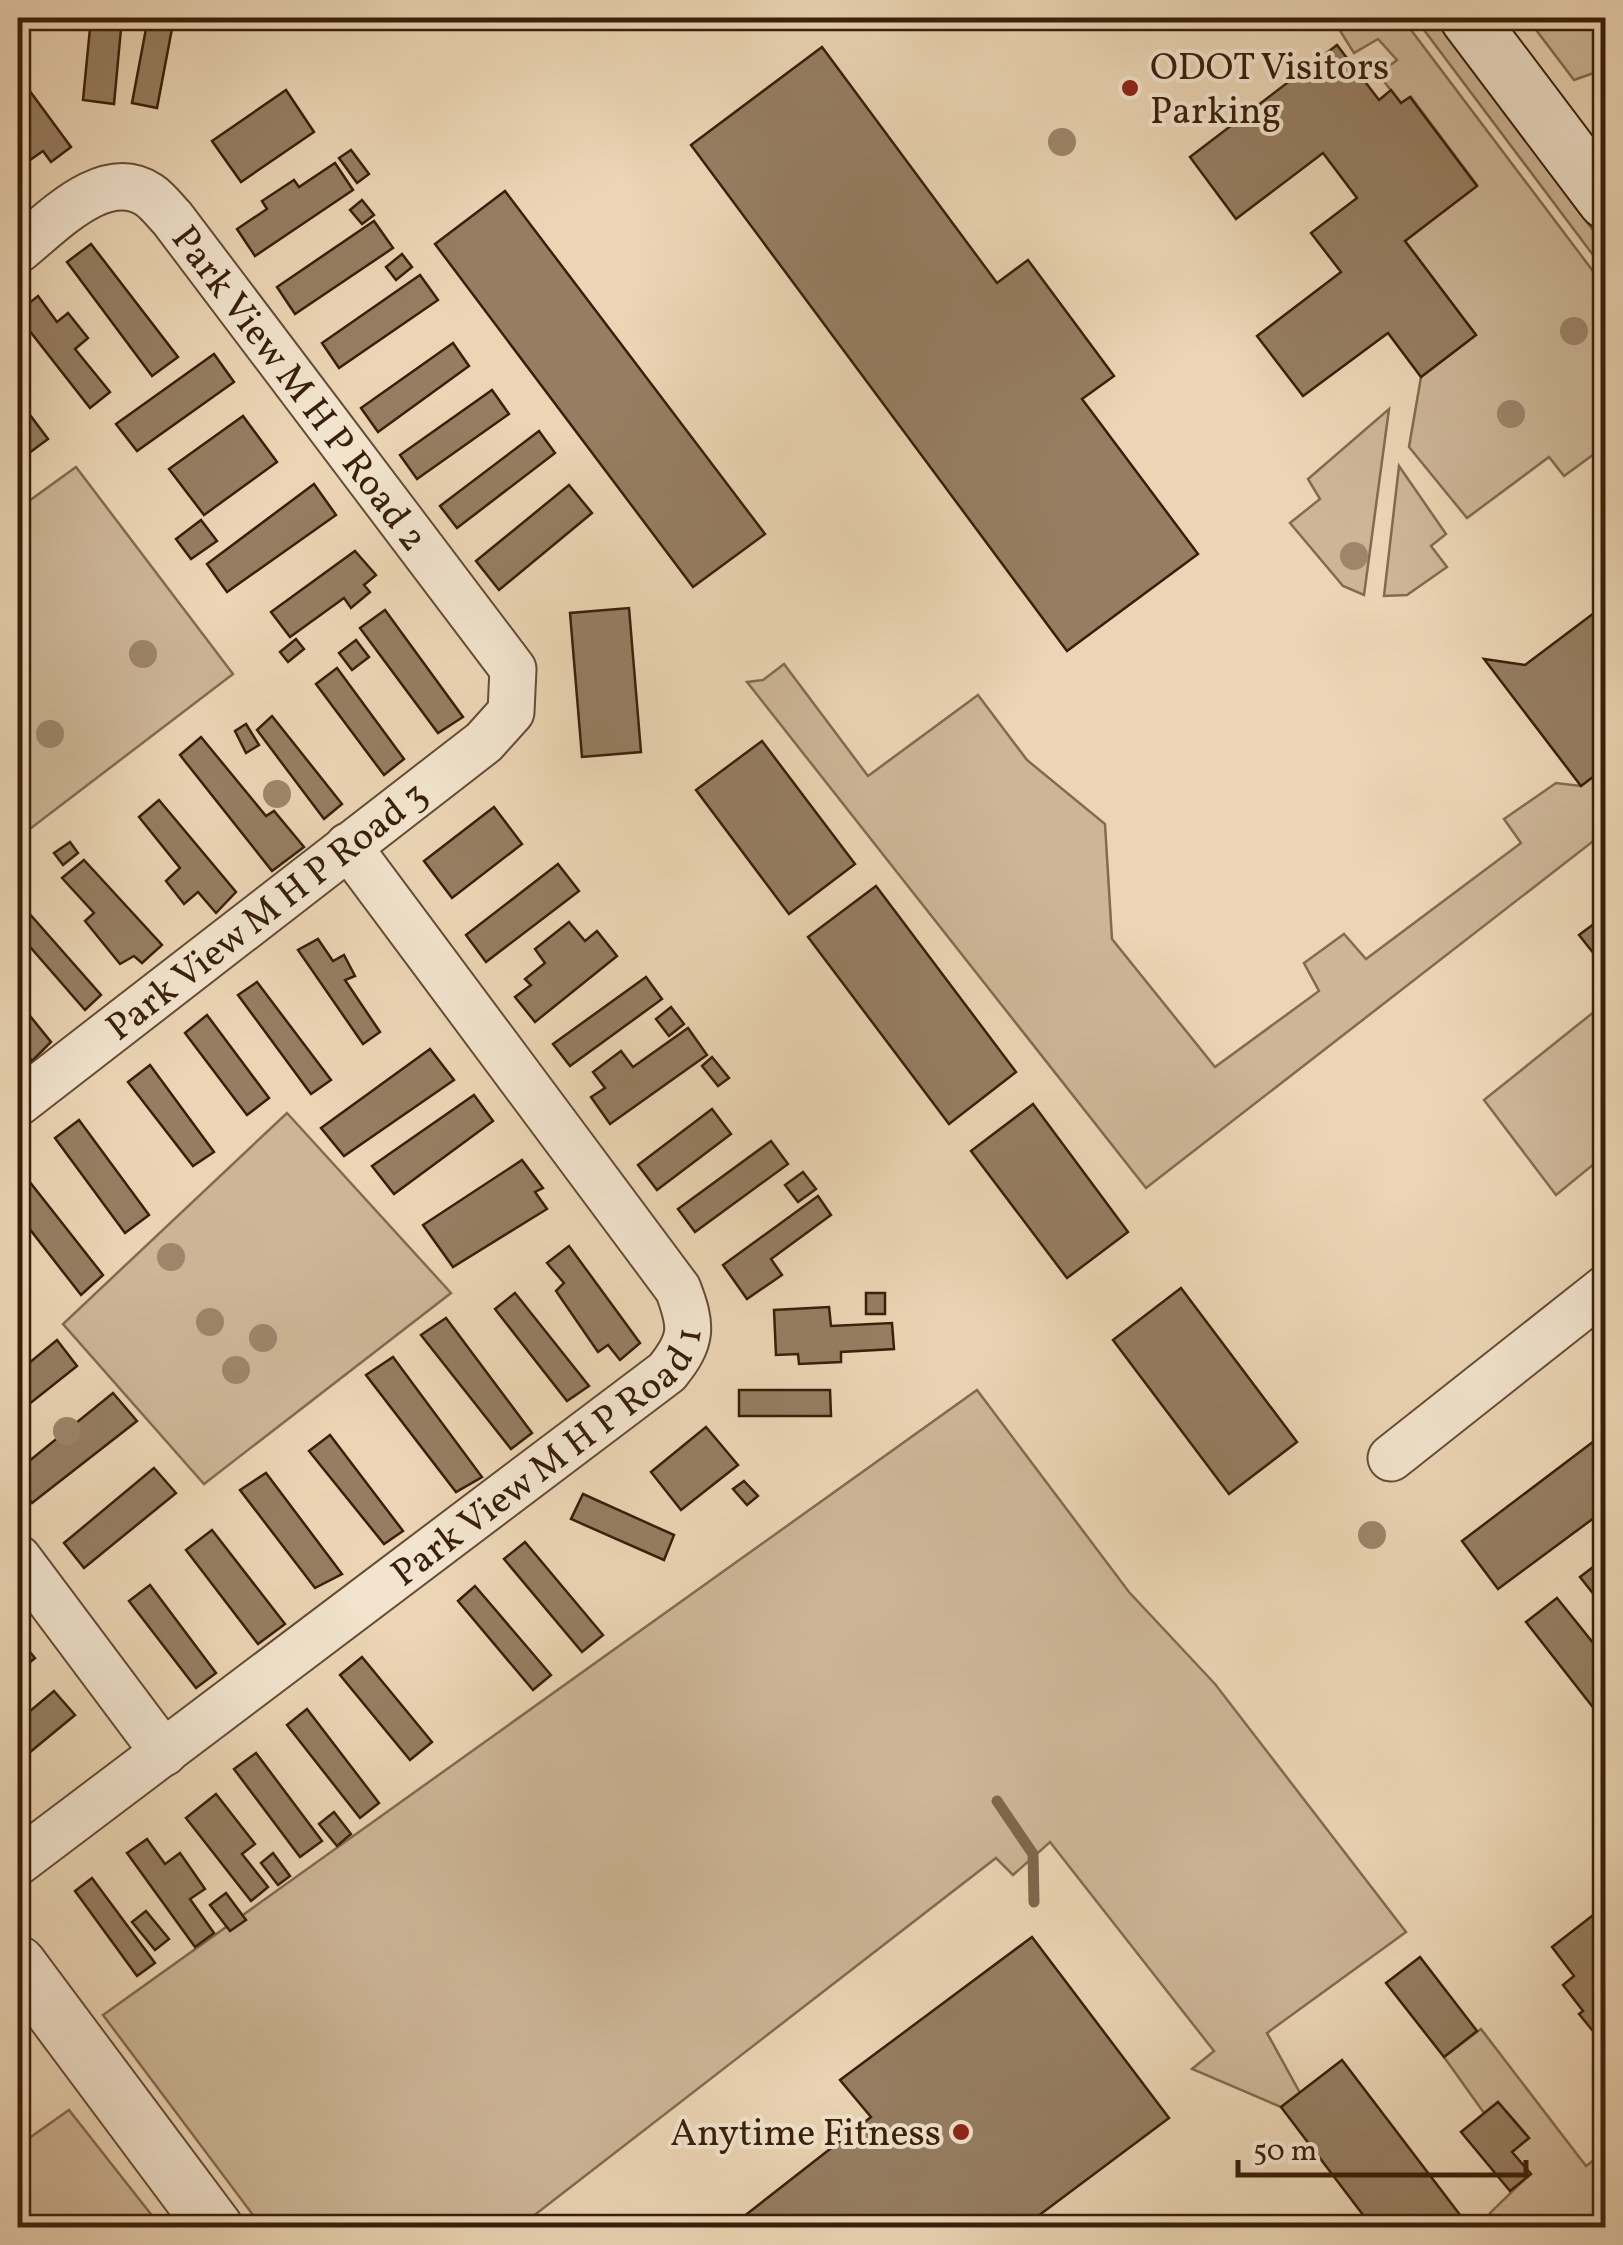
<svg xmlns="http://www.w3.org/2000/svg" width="1623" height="2245" viewBox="0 0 1623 2245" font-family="Vollkorn,serif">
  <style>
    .green { fill: #cdb697; stroke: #836a50; stroke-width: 2.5 }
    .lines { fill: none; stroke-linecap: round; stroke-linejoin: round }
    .stream { stroke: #7f674d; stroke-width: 11 }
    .building { fill: #967e62; stroke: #391f0a; stroke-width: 2.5 }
    .minor-casing { stroke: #664c34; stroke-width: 49 }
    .tertiary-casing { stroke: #664c34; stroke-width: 59 }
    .secondary-casing { stroke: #391f0a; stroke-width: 59 }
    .minor { stroke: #f2e4ce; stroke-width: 45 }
    .tertiary { stroke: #f2e4ce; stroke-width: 55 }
    .secondary { stroke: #f2e4ce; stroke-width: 55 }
    .tree { fill: #9d866a }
    .poi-dot { fill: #8f2418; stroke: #f2e4ce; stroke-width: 4 }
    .labels { text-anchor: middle; stroke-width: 8; stroke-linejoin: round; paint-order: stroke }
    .poi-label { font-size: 38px; fill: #391f0a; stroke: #f2e4ce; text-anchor: start }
    .street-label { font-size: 38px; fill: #391f0a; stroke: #f2e4ce }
  </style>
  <rect width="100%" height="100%" fill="#ebd5b4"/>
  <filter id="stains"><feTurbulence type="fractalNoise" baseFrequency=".002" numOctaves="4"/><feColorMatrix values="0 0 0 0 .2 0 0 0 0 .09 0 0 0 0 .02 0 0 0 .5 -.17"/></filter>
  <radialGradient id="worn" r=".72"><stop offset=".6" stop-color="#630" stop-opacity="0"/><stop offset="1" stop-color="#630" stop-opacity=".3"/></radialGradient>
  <g class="green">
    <polygon points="1354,18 1402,18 1605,287 1605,446 1564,476 1549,457 1467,518 1409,447 1421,377 1476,335 1405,241 1477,185 1411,97 1401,103 1378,74 1397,60 1378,39 1354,53 1339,29"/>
    <polygon points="1415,18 1434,18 1605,246 1605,271"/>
    <polygon points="1527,18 1605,18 1605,69 1574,80"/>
    <polygon points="1389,409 1364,595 1343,586 1290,523 1320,499 1308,479"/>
    <polygon points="1399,466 1446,534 1431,546 1447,567 1407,595 1384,596"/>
    <polygon points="76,467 233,674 18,838 18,509"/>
    <polygon points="784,664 868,776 978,695 1027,760 1105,824 1112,939 1215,1067 1319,991 1304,963 1344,934 1366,959 1521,843 1504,819 1556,783 1581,786 1605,768 1605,832 1146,1188 747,682 763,680"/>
    <polygon points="1605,1003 1605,1155 1556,1195 1484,1100"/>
    <polygon points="287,1113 451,1293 204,1484 63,1324"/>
    <polygon points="977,1390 1129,1592 1215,1684 1406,1932 1267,2033 1300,2093 1281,2107 1192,2069 1214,2051 1050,1842 1013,1875 996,1858 519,2227 262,2227 103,2015"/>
    <polygon points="1481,2029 1586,2166 1605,2152 1604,2228 1503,2227 1490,2213 1530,2174 1512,2152 1529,2138 1498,2102 1484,2113 1444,2057"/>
    <polygon points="69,2110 161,2227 18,2227 18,2146"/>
  </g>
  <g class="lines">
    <polyline class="stream" points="997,1801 1033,1854 1034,1902"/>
  </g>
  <g class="building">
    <polygon points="91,18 122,18 114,104 83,100"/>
    <polygon points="148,18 174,18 157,108 132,103"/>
    <polygon points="1337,45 1379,100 1391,90 1401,103 1410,97 1477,186 1405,241 1476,335 1421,377 1388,333 1303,396 1257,336 1341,272 1311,233 1357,198 1323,153 1236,219 1190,157"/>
    <polygon points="822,47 997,283 1028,260 1114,376 1082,399 1198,554 1067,651 691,145"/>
    <polygon points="18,75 71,147 51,162 43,151 30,160 18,143 18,137 27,130 18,117"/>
    <polygon points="286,90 314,132 241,182 212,141"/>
    <polygon points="351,150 369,174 357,183 339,158"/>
    <polygon points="335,163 353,190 255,256 237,229 267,209 262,201 294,180 299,187"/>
    <polygon points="505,191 765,534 693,587 435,244"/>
    <polygon points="362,200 374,215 362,224 350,210"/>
    <polygon points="374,221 393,248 295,314 277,287"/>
    <polygon points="91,244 178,357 152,376 67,262"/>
    <polygon points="402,254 412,267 396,280 386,267"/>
    <polygon points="420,275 438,300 339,368 322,343"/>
    <polygon points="38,296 57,322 68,313 88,338 75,349 110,392 90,408 18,316 18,312"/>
    <polygon points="453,343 469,366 378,432 361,408"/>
    <polygon points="214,354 234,382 137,451 116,424"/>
    <polygon points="492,390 509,414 417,479 400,455"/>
    <polygon points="18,399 48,439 25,456 18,446"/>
    <polygon points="243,416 277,462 204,515 169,469"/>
    <polygon points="539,431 555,453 457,528 440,506"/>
    <polygon points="314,484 336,515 227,592 207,564"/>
    <polygon points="569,485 592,513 499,590 476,561"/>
    <polygon points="201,520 217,541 191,559 176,539"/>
    <polygon points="355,551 376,575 364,585 370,592 351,608 344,598 290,637 271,612"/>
    <polygon points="1606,604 1606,767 1581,786 1484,659 1525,665"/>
    <polygon points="629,608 641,752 582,757 570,613"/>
    <polygon points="385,610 463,717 438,733 360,628"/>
    <polygon points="296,639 304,649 288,662 280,652"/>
    <polygon points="356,640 369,657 352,670 339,653"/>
    <polygon points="337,668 404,759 384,775 316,684"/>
    <polygon points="272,716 342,804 324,819 257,730"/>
    <polygon points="246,724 259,745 246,753 235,731"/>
    <polygon points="201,737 266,816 274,811 304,847 272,871 180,755"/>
    <polygon points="762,741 855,864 789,914 696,790"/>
    <polygon points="159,800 236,892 216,913 198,892 184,904 166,881 180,868 139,817"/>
    <polygon points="494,807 522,844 452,898 424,861"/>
    <polygon points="70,842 78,853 63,865 54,853"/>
    <polygon points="84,860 162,945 142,963 134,956 120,964 85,921 94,913 62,878"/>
    <polygon points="558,864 579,891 486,962 466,935"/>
    <polygon points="876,886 1016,1072 949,1124 808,937"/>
    <polygon points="28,912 101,995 85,1010 18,933 18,922"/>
    <polygon points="1606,915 1606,969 1579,935"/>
    <polygon points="569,922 585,941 597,931 617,956 535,1022 515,997 531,985 525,979 545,963 535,949"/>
    <polygon points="318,939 333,961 344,955 355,976 345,980 380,1032 363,1044 298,950"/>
    <polygon points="646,977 662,999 570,1066 553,1044"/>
    <polygon points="257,982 331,1080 311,1094 238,995"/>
    <polygon points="18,1001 51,1042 32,1061 18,1043"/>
    <polygon points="671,1007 684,1024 669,1036 656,1019"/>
    <polygon points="207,1015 269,1098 247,1115 185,1033"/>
    <polygon points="688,1028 707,1055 610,1124 591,1097 605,1088 593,1072 621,1051 633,1067"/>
    <polygon points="430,1049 454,1080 344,1156 321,1128"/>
    <polygon points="712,1057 729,1078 718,1086 702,1066"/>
    <polygon points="150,1065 214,1152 193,1166 128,1082"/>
    <polygon points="474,1095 493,1121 394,1194 372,1166"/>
    <polygon points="1033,1104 1128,1232 1067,1278 971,1151"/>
    <polygon points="712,1109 731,1134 657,1190 638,1165"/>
    <polygon points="79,1120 149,1215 125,1233 55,1138"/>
    <polygon points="771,1141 788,1164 695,1232 678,1209"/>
    <polygon points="522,1160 543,1188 535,1192 547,1209 453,1267 423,1225"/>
    <polygon points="18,1167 103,1275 81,1295 18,1214"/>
    <polygon points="803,1172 816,1189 798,1202 785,1185"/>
    <polygon points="818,1196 831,1215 771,1259 782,1275 747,1299 723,1265"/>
    <polygon points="569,1246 640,1343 620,1360 608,1345 598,1352 556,1291 564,1283 547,1263"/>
    <polygon points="1181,1288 1297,1442 1229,1494 1113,1340"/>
    <polygon points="515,1293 589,1386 567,1401 495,1309"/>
    <rect x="866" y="1293" width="19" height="21"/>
    <polygon points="829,1307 831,1326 892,1323 894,1349 841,1352 841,1362 799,1364 798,1354 776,1355 774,1310"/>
    <polygon points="446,1318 532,1433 511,1449 421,1335"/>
    <polygon points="57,1340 77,1366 18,1413 18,1372"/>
    <polygon points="393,1357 482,1477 456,1492 366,1375"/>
    <polygon points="739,1390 830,1390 831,1416 739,1416"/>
    <polygon points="113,1393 137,1421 32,1503 18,1485 18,1470"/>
    <polygon points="706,1427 738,1465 681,1510 651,1472"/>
    <polygon points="1606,1432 1606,1509 1498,1589 1462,1541"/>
    <polygon points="330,1435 403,1531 384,1544 309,1451"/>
    <polygon points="154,1468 176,1493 84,1568 64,1543"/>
    <polygon points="266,1473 342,1574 315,1588 240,1490"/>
    <polygon points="744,1481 758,1496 747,1505 733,1489"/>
    <polygon points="583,1494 674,1535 664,1560 571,1519"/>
    <polygon points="212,1530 285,1624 258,1644 186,1550"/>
    <polygon points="525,1542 603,1635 582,1652 504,1559"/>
    <polygon points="1606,1557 1606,1610 1580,1577"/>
    <polygon points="150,1585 216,1673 196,1688 129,1601"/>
    <polygon points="475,1586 551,1675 533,1690 458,1601"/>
    <polygon points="1557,1598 1606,1659 1606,1724 1526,1622"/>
    <polygon points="19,1639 35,1658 18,1672 18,1641"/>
    <polygon points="362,1657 432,1742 410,1760 340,1675"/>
    <polygon points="54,1691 75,1715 18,1762 18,1721"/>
    <polygon points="307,1709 379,1803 360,1818 287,1725"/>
    <polygon points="256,1753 322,1841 300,1857 234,1769"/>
    <polygon points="216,1794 255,1844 242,1854 268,1887 251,1901 186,1818"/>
    <polygon points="334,1812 351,1834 337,1846 319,1824"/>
    <polygon points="147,1839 165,1864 180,1853 205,1889 190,1899 214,1933 195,1947 127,1853"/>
    <polygon points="273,1853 290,1876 278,1885 261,1863"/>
    <polygon points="92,1878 155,1963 137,1976 75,1891"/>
    <polygon points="226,1893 246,1920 230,1931 210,1905"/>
    <polygon points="146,1911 169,1939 155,1950 132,1922"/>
    <polygon points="1592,1916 1606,1933 1606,2047 1579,2014 1583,2011 1563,1985 1574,1976 1552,1947"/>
    <polygon points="1032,1937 1169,2118 1022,2228 729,2228 871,2117 840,2080"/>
    <polygon points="1420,1957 1477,2031 1444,2057 1386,1983"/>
    <polygon points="1342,2060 1470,2228 1373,2228 1281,2107"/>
    <polygon points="1498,2102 1529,2138 1512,2152 1531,2174 1510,2191 1461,2132"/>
  </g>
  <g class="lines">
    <defs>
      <g id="minor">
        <path id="s1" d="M 18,250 C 51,224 104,165 149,195 C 158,201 165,211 172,218 L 513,669 L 511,712 L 484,742 L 18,1103"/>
        <polyline points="1391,1458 1606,1288"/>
        <polyline points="18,1558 164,1753"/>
        <path id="s2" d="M 18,1862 L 667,1372 C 693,1340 692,1326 678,1289 L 348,846"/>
      </g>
      <polyline id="tertiary" points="18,1964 215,2228"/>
      <polyline id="secondary" points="1468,18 1606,201"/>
    </defs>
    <use href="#minor" class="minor-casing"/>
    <use href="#tertiary" class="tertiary-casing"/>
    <use href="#secondary" class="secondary-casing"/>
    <use href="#minor" class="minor"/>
    <use href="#tertiary" class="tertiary"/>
    <use href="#secondary" class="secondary"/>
  </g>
  <g class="tree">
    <circle cx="1062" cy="142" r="14"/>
    <circle cx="1574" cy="331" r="14"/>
    <circle cx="1511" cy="414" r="14"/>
    <circle cx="1354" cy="556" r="14"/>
    <circle cx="143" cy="654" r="14"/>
    <circle cx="50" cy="734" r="14"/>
    <circle cx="277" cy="794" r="14"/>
    <circle cx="171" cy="1257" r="14"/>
    <circle cx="210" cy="1322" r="14"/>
    <circle cx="263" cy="1338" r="14"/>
    <circle cx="236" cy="1370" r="14"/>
    <circle cx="67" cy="1431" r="14"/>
    <circle cx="1372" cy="1535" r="14"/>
  </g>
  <g class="poi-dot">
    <circle cx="1130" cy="88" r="10"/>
    <circle cx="961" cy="2132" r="10"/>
  </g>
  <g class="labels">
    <g class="poi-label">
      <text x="1150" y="79">ODOT Visitors<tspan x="1150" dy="44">Parking</tspan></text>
      <text x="941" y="2145" text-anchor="end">Anytime Fitness</text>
    </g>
    <g class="street-label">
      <text dy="13" stroke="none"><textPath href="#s1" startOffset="398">Park View M H P Road 2</textPath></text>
      <text transform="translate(266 910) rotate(-38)" y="13">Park View M H P Road 3</text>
      <text dy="13" stroke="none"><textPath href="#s2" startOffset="668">Park View M H P Road 1</textPath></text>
    </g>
  </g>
  <rect width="1623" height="2245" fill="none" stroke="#ebd5b4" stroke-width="60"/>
  <rect x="20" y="20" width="1583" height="2205" fill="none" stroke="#391f0a" stroke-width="5"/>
  <rect x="30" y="30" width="1563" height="2185" fill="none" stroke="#391f0a" stroke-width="2.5"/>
  <path d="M1238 2160v15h288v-15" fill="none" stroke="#391f0a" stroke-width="5"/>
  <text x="1253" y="2160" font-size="30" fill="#391f0a" stroke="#f2e4ce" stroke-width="8" paint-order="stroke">50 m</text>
  <rect width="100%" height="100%" filter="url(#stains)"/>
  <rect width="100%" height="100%" fill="url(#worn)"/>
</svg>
